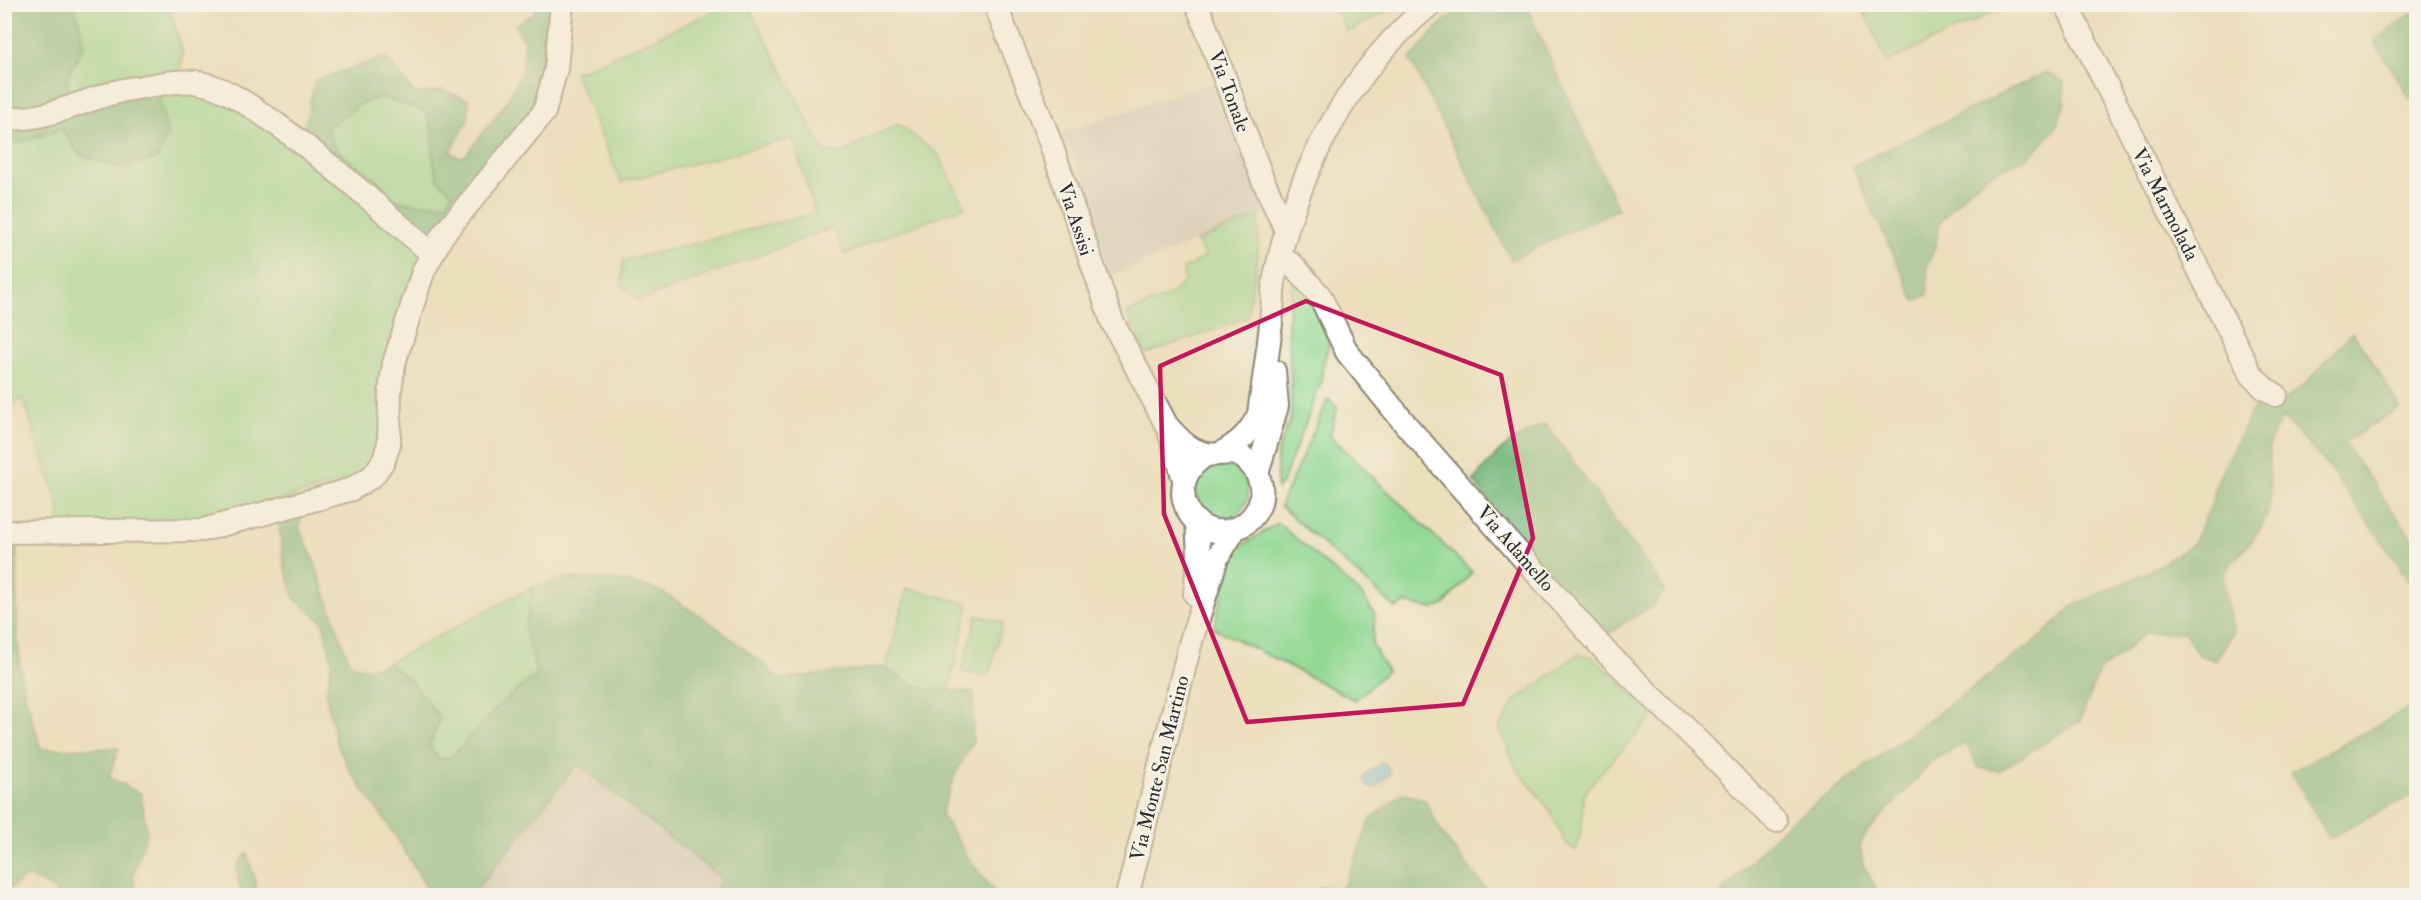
<svg xmlns="http://www.w3.org/2000/svg" width="2421" height="900" viewBox="0 0 2421 900" font-family="'IM FELL Double Pica',serif">
  <style>
    .industrial { fill: #cac3b8 }
    .green { fill: #93d993; stroke: #5f825f; stroke-width: 1.5 }
    .forest { fill: #76b97d; stroke: #507254; stroke-width: 1.5; fill-rule: evenodd }
    .water { fill: #68b9e3; stroke: #4a7287; stroke-width: 1.5 }
    .lines { fill: none; stroke-linecap: round; stroke-linejoin: round }
    .minor-casing { stroke: #8c8574; stroke-width: 26 }
    .minor { stroke: #fff; stroke-width: 22 }
    .marked { fill: none; stroke: #c2185b; stroke-width: 4.5; stroke-linejoin: round }
    .labels { text-anchor: middle; stroke-width: 4.5; stroke-linejoin: round; paint-order: stroke }
    .street-label { font-size: 20px; fill: #2b2b2b; stroke: #f7f3e8 }
  </style>
  <rect width="100%" height="100%" fill="#f7f3e8"/>
  <filter id="ink" filterUnits="userSpaceOnUse"><feTurbulence type="fractalNoise" baseFrequency=".0167" numOctaves="2"/><feDisplacementMap in="SourceGraphic" scale="12" xChannelSelector="R" yChannelSelector="G"/><feConvolveMatrix kernelMatrix="1 2 1 2 8 2 1 2 1" color-interpolation-filters="sRGB"/></filter>
  <filter id="wash" filterUnits="userSpaceOnUse"><feTurbulence type="fractalNoise" baseFrequency=".008" numOctaves="4" result="noise"/><feDisplacementMap in="SourceGraphic" scale="24" xChannelSelector="R" yChannelSelector="G"/><feGaussianBlur stdDeviation="1.35" result="paint"/><feColorMatrix in="noise" values="0 0 0 0 0 0 0 0 0 0 0 0 0 0 0 0 0 1.4 0 .05"/><feComposite in="paint" operator="in"/></filter>
  <g filter="url(#wash)">
    <rect width="100%" height="100%" fill="#ecdfbc"/>
    <g class="industrial">
      <polygon points="1215,82 1266,213 1110,276 1078,184 1083,178 1061,133"/>
      <polygon points="577,763 722,880 712,895 472,896"/>
    </g>
    <g class="green">
      <polygon points="73,5 169,5 183,53 180,73 129,77 68,95 68,75 78,58 78,17"/>
      <polygon points="728,5 748,5 824,152 840,154 898,124 938,154 965,207 876,240 845,255 832,228 638,301 621,284 623,261 815,213 793,138 621,182 574,72 583,70"/>
      <polygon points="1334,5 1401,5 1347,32"/>
      <polygon points="1861,5 2009,5 1887,62"/>
      <polygon points="189,90 212,95 287,142 427,255 386,438 365,473 334,485 199,522 58,524 60,509 23,399 6,406 5,401 5,137 17,143 62,129 79,154 118,167 158,158 157,91"/>
      <path d="M 381,97 L 427,112 L 433,136 L 433,160 L 438,180 L 452,193 L 447,205 C 430,203 412,206 396,200 C 388,196 384,185 377,180 C 354,161 336,160 326,128 L 362,103 Z"/>
      <polygon points="1259,216 1258,254 1247,318 1146,354 1127,313 1168,297 1184,282 1183,269 1205,257 1197,241"/>
      <polygon points="1292,283 1299,284 1323,321 1329,343 1323,365 1321,383 1282,483 1277,489 1277,453 1291,416 1291,378 1288,322"/>
      <polygon points="1328,399 1337,407 1330,436 1472,572 1444,605 1433,609 1405,603 1396,608 1280,506"/>
      <circle cx="1222" cy="492" r="26"/>
      <polygon points="1278,523 1362,595 1375,615 1372,644 1387,671 1355,700 1214,628 1229,565 1241,546"/>
      <polygon points="532,587 525,632 537,674 496,708 450,758 437,759 388,663"/>
      <polygon points="907,588 969,604 949,691 922,689 886,669"/>
      <polygon points="977,615 1003,622 988,678 962,671"/>
      <polygon points="1578,654 1593,657 1640,701 1654,716 1594,780 1583,797 1582,829 1576,850 1566,844 1549,809 1517,769 1499,728 1515,701"/>
    </g>
    <g class="forest">
      <polygon points="5,5 73,5 78,17 84,46 68,75 68,95 30,107 5,110"/>
      <path d="M 535,5 L 554,5 L 554,43 L 537,108 L 432,244 L 303,135 L 315,80 L 386,57 L 415,94 L 443,90 L 469,100 L 468,121 L 450,152 L 459,157 L 465,156 L 506,103 L 521,73 L 525,43 L 515,25 L 535,13 ZM 381,97 L 427,112 L 433,136 L 433,160 L 438,180 L 452,193 L 447,204 C 430,203 412,206 396,200 C 388,196 384,185 377,180 C 354,161 336,160 327,128 L 362,103 Z"/>
      <polygon points="1468,5 1526,5 1618,209 1511,260 1410,59 1441,23"/>
      <polygon points="2416,10 2416,108 2374,41"/>
      <polygon points="2046,72 2064,82 2065,104 2054,131 2029,157 1988,175 1965,194 1940,222 1936,245 1927,267 1928,295 1915,301 1852,166"/>
      <polygon points="157,91 168,135 158,158 118,167 79,154 62,129 17,143 5,137 4,128"/>
      <path d="M 2353,332 L 2400,407 L 2344,443 L 2416,543 L 2416,594 L 2396,561 L 2324,461 L 2283,418 C 2254,453 2280,482 2266,517 C 2260,534 2235,559 2223,573 L 2226,601 L 2234,632 L 2215,661 L 2197,654 L 2185,633 L 2144,633 L 2117,659 L 2099,671 L 2080,721 L 1999,771 L 1979,768 L 1966,743 L 1931,761 L 1918,778 L 1866,833 L 1860,846 L 1863,864 L 1877,890 L 1883,895 L 1718,896 L 1786,825 L 2041,637 L 2073,606 L 2150,571 L 2192,545 L 2211,506 L 2217,482 L 2249,416 L 2260,398 L 2275,407 L 2306,383 Z"/>
      <path d="M 1546,424 L 1665,590 L 1652,607 L 1625,622 L 1609,635 L 1595,629 L 1473,481 C 1499,449 1508,441 1546,424 Z"/>
      <polygon points="303,511 299,528 313,558 350,664 366,669 388,663 411,681 440,718 430,745 438,759 450,758 496,708 537,674 525,632 532,587 565,578 616,580 659,590 707,620 765,665 779,679 882,667 923,689 974,692 973,742 955,775 941,814 971,862 997,895 712,895 722,879 577,764 472,895 431,895 393,832 350,771 336,742 326,695 332,662 323,622 295,599 284,564 278,519"/>
      <polygon points="17,537 17,629 22,683 41,749 119,748 109,777 141,794 147,832 133,877 138,895 56,895 55,890 28,876 5,892 4,540"/>
      <polygon points="2416,704 2416,793 2329,838 2291,772"/>
      <polygon points="1402,793 1425,800 1443,835 1491,895 1317,895 1319,887 1338,889 1344,886 1371,819"/>
      <polygon points="247,853 259,895 241,895 236,868"/>
    </g>
    <polygon class="water" points="1382,763 1386,764 1390,774 1375,788 1369,788 1364,779 1367,773"/>
  </g>
  <g filter="url(#ink)">
    <g class="lines">
      <defs>
        <g id="minor">
          <polyline points="995,4 1048,136 1112,321 1168,428 1184,479"/>
          <polyline points="1197,4 1262,178 1286,230"/>
          <polyline points="2066,4 2251,374 2264,388 2276,395"/>
          <path d="M 4,118 C 50,123 93,93 136,88 C 154,85 177,80 195,82 C 223,86 246,103 268,118 C 326,159 379,207 432,254"/>
          <polyline points="1280,258 1292,264 1320,296 1347,352 1407,426 1606,652 1702,745 1776,821"/>
          <path d="M 1169,428 C 1180,440 1189,450 1206,454 C 1224,457 1235,445 1252,466 C 1261,477 1264,492 1259,506 C 1255,514 1249,522 1241,526 C 1193,551 1157,481 1208,454"/>
          <path d="M 1223,452 C 1240,442 1250,433 1259,414 C 1263,384 1268,354 1271,323 C 1273,308 1272,292 1275,277 C 1296,174 1348,71 1431,4"/>
          <polyline points="1257,474 1277,406 1274,371"/>
          <polyline points="4,532 203,530 328,496 352,489 373,476 384,460 389,443 390,391 394,363 423,272 442,236 544,112 556,69 562,4"/>
          <polyline points="1195,594 1199,554 1197,522"/>
          <polyline points="1127,896 1191,641 1217,558 1235,529"/>
        </g>
      </defs>
      <use href="#minor" class="minor-casing"/>
      <use href="#minor" class="minor"/>
    </g>
  </g>
  <path d="M0 0H2421V900H0ZM 1306,301 L 1501,375 L 1533,538 L 1463,704 L 1247,722 L 1164,514 L 1160,366 Z" fill="#ecdfbc" fill-opacity=".55" fill-rule="evenodd"/>
  <path class="marked" d="M 1306,301 L 1501,375 L 1533,538 L 1463,704 L 1247,722 L 1164,514 L 1160,366 Z"/>
  <g class="labels">
    <g class="street-label">
      <text transform="translate(1230 91) rotate(70)" y="7">Via Tonale</text>
      <text transform="translate(2166 204) rotate(63)" y="7">Via Marmolada</text>
      <text transform="translate(1076 219) rotate(72)" y="7">Via Assisi</text>
      <text transform="translate(1516 548) rotate(49)" y="7">Via Adamello</text>
      <text transform="translate(1159 768) rotate(-76)" y="7">Via Monte San Martino</text>
    </g>
  </g>
  <rect width="2421" height="900" fill="none" stroke="#f7f3e8" stroke-width="24"/>
</svg>
